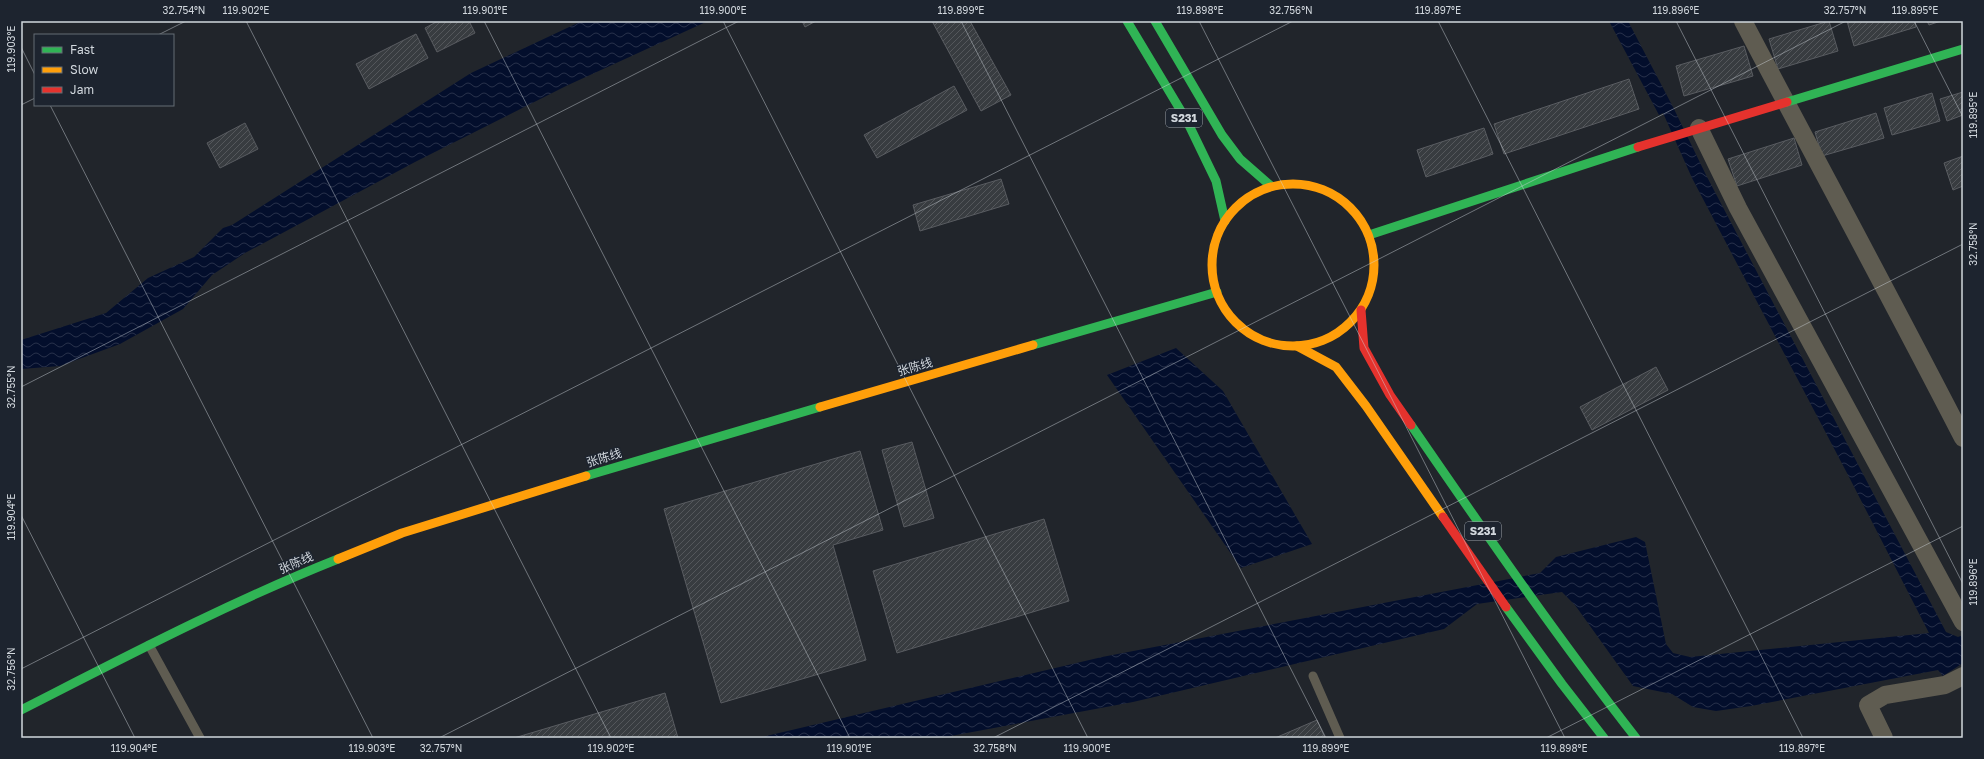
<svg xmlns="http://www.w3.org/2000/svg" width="1984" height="759" viewBox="0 0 1984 759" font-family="'Golos Text','Noto Sans SC',sans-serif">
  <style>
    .water { fill: url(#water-waves) }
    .building { fill: url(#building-hatch); stroke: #595c61 }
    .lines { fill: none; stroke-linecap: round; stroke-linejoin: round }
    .lane { stroke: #5f5c51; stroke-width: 9 }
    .street { stroke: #5f5c51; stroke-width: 18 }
    .fast { stroke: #30b455; stroke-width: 9 }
    .slow { stroke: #ff9f0a; stroke-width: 9 }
    .jam { stroke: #e5322d; stroke-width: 9 }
    .ticks { fill: none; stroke: #d1d7dd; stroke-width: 1; stroke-opacity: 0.45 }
    .labels { text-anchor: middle; stroke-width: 3; stroke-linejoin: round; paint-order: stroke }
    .shield { fill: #1d242f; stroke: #9ba1a9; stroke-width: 1 }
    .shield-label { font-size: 11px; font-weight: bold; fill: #d1d7dd }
    .street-label { font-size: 12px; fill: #d1d7dd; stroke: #1d242f }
    .neatline { fill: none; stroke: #d1d7dd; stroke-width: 1.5 }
    .ticks-label { font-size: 10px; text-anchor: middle; fill: #d1d7dd }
  </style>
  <defs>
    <pattern id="water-waves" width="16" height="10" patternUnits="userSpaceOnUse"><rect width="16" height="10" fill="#030e2c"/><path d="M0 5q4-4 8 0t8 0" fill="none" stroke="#27304a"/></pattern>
    <pattern id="building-hatch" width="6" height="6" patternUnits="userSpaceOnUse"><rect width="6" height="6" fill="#383c40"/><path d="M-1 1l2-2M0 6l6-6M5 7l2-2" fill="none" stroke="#54575b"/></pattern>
  </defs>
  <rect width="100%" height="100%" fill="#21252b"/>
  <g class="water">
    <polygon points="582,21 708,21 566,86 415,162 245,253 212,275 183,309 120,344 60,366 21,369 21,340 106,313 148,278 194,257 223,228 232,225 471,73"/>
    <polygon points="1609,21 1628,21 1674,109 1706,175 1946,632 1958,637 1963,635 1963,663 1943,676 1938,670 1751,706 1716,711 1693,707 1672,694 1633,686 1575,605 1562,592 1477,604 1444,629 1133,702 940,738 758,738 1102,657 1540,573 1556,557 1636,537 1645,542 1666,644 1673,653 1690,657 1929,633 1848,475 1692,178 1663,113 1659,115"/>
    <polygon points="1176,348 1223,391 1312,544 1241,568 1107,375"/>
  </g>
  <g class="building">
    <polygon points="438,21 469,21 475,33 437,52 425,28"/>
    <polygon points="802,21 816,21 805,27"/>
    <polygon points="932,21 970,21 1011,95 981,111"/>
    <polygon points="1829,21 1838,51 1778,69 1769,39"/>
    <polygon points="1847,21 1915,21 1916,27 1854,46"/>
    <polygon points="1927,21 1941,21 1929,25"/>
    <polygon points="416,34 428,58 369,89 356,64"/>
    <polygon points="1744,46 1753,76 1684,96 1676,66"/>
    <polygon points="1629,79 1639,109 1504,154 1494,124"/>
    <polygon points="954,86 967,110 877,158 864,135"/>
    <polygon points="1963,92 1963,115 1947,121 1940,99"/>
    <polygon points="1932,93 1940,121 1892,135 1884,108"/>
    <polygon points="1876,113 1884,138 1822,156 1815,132"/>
    <polygon points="245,123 258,149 220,168 207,143"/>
    <polygon points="1484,128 1493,154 1426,177 1417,150"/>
    <polygon points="1794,138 1802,165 1737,186 1728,159"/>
    <polygon points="1963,156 1963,186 1953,190 1944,163"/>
    <polygon points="1001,179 1009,204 920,231 913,205"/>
    <polygon points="1656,367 1668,390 1592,430 1580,407"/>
    <polygon points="912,442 934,518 904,527 882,450"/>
    <polygon points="860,451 883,530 833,545 866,660 721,703 664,509"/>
    <polygon points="1044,519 1069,601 897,653 873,571"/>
    <polygon points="665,693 678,738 514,738"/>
    <polygon points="1317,720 1325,738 1275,738"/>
  </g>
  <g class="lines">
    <g class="lane">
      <polyline points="149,645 200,738"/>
      <polyline points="1313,676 1340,738"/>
    </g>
    <g class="street">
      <path d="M 1743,21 C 1816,160 1891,298 1963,438"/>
      <polyline points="1699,128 1738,208 1963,622"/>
      <polyline points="1884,738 1868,705 1885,695 1945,685 1963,676"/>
    </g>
    <g class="fast">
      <polyline points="1127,21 1187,121 1216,181 1225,221"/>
      <polyline points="1155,21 1222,135 1240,159 1271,186"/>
      <polyline points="1787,102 1963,49"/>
      <polyline points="1369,235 1638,147"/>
      <polyline points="1033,345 1217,292"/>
      <path d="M 1411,425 C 1484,531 1557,637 1636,738"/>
      <polyline points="586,476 820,407"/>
      <polyline points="1506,607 1562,684 1604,738"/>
      <path d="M 21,710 C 125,657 230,602 338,559"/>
    </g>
    <g class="slow">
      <circle cx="1293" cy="265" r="81"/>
      <polyline points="1297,346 1336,367 1366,406 1443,517"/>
      <polyline points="820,407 1033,345"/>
      <polyline points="338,559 402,533 586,476"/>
    </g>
    <g class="jam">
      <polyline points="1638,147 1787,102"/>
      <polyline points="1361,310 1364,348 1390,395 1411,425"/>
      <polyline points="1443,517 1506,607"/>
    </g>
  </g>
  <path class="ticks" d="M 246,21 L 611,738M 484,21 L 850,738M 723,21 L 1088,738M 961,21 L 1326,738M 1199,21 L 1565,738M 1438,21 L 1803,738M 1676,21 L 1963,584M 1914,21 L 1963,117M 158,35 L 186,21M 21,47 L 35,75M 21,105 L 35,98M 50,105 L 373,738M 21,387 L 739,21M 21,515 L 135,738M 21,669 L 1293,21M 439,738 L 1846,21M 993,738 L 1963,244M 1546,738 L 1963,526"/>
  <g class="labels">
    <g class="shield">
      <rect x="1166" y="109" width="36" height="18" rx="3"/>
      <rect x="1465" y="522" width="36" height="18" rx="3"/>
    </g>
    <g class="shield-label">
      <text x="1184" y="122">S231</text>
      <text x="1483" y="535">S231</text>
    </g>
    <g class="street-label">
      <text transform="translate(915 367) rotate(-16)" y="4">张陈线</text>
      <text transform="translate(604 458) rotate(-17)" y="4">张陈线</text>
      <text transform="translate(296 563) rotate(-23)" y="4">张陈线</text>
    </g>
  </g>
  <rect width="1984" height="759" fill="none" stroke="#1d242f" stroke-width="44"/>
  <rect x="34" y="34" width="140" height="72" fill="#1d242f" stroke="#656c75"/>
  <rect x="42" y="47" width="20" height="6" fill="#30b455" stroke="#656c75"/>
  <text x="70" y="54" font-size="12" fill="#d1d7dd">Fast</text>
  <rect x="42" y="67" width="20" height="6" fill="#ff9f0a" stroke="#656c75"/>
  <text x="70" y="74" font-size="12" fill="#d1d7dd">Slow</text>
  <rect x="42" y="87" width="20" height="6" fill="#e5322d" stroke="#656c75"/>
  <text x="70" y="94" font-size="12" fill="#d1d7dd">Jam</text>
  <rect x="22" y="22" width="1940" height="715" class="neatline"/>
  <g class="ticks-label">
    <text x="184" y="14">32.754°N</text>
    <text x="246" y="14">119.902°E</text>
    <text x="485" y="14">119.901°E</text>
    <text x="723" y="14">119.900°E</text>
    <text x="961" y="14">119.899°E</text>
    <text x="1200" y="14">119.898°E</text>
    <text x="1291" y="14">32.756°N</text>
    <text x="1438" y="14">119.897°E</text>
    <text x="1676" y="14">119.896°E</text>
    <text x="1845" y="14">32.757°N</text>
    <text x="1915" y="14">119.895°E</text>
    <text transform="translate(11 49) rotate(-90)" y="4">119.903°E</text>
    <text transform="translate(1973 115) rotate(-90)" y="4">119.895°E</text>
    <text transform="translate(1973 244) rotate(-90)" y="4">32.758°N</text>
    <text transform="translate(11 387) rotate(-90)" y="4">32.755°N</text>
    <text transform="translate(11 517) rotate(-90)" y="4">119.904°E</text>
    <text transform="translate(1973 582) rotate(-90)" y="4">119.896°E</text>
    <text transform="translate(11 669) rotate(-90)" y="4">32.756°N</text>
    <text x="134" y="752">119.904°E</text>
    <text x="372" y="752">119.903°E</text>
    <text x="441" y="752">32.757°N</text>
    <text x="611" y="752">119.902°E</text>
    <text x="849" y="752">119.901°E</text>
    <text x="995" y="752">32.758°N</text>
    <text x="1087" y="752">119.900°E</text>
    <text x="1326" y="752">119.899°E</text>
    <text x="1564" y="752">119.898°E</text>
    <text x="1802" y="752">119.897°E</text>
  </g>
</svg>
